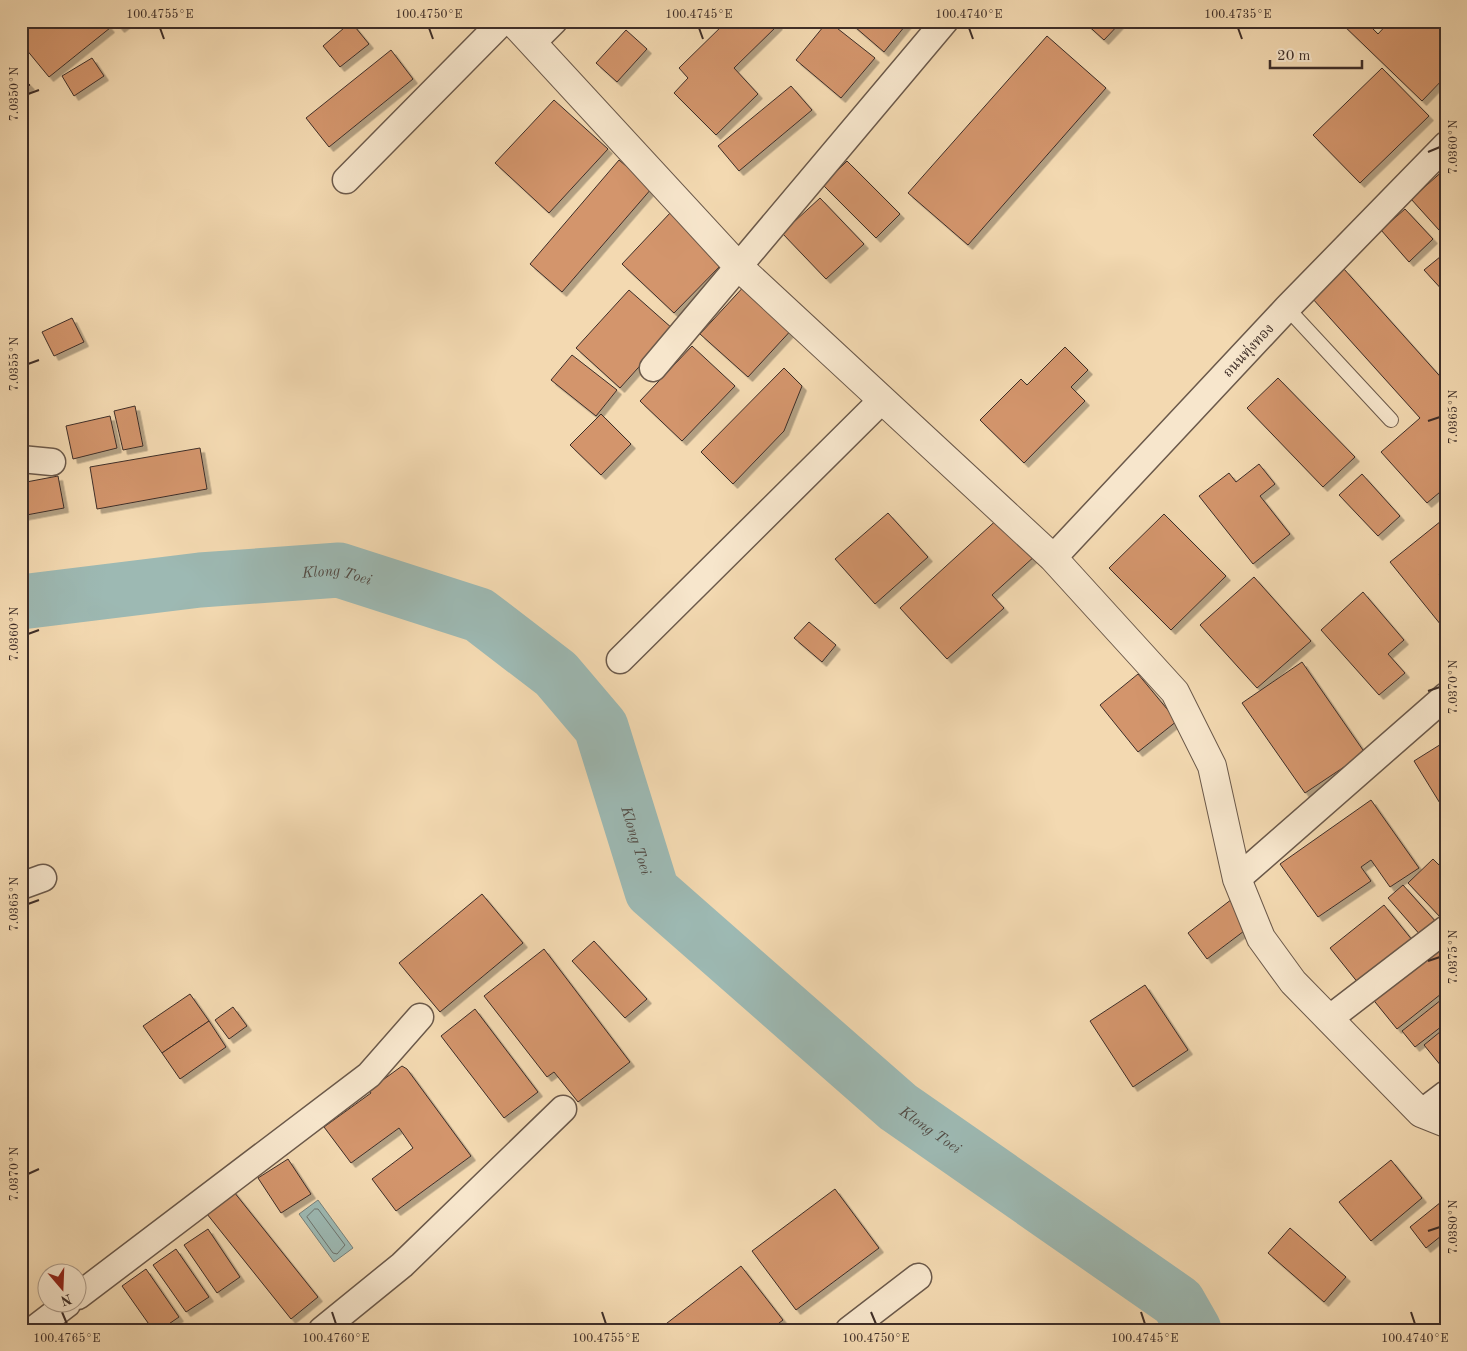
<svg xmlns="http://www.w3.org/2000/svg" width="1467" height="1351" viewBox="0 0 1467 1351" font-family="'Old Standard TT','Noto Serif Thai',serif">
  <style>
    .water { fill: #9db9b3; stroke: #77817b }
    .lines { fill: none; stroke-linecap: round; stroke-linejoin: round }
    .shore { stroke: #6e746e; stroke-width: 1 }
    .river { stroke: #9db9b3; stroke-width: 55 }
    .building { fill: #d3956c; stroke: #3e2e28; filter: url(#shadow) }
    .service-casing { stroke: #6b594a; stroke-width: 16 }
    .minor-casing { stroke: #6b594a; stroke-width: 29 }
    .tertiary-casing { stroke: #6b594a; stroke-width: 30 }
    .service { stroke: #f7e6cc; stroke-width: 14 }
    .minor { stroke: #f7e6cc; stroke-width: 26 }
    .tertiary { stroke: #f7e6cc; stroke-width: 28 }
    .ticks { fill: none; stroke: #3e2e28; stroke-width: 2 }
    .labels { text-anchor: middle; stroke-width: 4; stroke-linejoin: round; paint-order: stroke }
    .street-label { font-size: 14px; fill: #3e2e28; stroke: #f7e6cc }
    .water-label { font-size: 15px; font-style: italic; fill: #514a44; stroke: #f7e6cc }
    .neatline { fill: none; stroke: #3e2e28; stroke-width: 2 }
    .ticks-label { font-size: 12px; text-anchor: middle; fill: #3e2e28 }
  </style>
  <defs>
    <filter id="shadow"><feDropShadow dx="4.5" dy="4.5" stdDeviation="0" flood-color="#0004"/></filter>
  </defs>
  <rect width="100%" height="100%" fill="#f3d9b1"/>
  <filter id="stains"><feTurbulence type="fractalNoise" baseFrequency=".004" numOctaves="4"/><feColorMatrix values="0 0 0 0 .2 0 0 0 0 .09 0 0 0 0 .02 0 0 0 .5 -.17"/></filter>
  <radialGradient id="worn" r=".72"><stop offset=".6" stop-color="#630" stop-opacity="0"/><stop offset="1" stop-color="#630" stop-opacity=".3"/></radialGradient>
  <polygon class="water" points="318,1200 353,1248 334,1262 299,1214"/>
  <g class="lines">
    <polygon class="shore" points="315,1209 318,1209 345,1245 337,1254 333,1253 307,1217"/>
    <path class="river" id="s1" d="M 21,602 L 200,580 L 339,570 L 479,615 L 556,674 L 601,727 L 652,891 L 898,1107 L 1178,1302 L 1194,1330"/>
  </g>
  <g class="building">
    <polygon points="21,21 104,21 110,28 49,77 21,43"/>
    <polygon points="114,21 129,21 120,28"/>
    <polygon points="727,21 774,21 778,25 734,68 758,94 716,135 674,93 688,78 679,68"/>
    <polygon points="828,21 875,58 841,98 796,60"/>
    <polygon points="848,21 909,21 884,52"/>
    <polygon points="1083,21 1122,21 1104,40"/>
    <polygon points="1339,21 1365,21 1378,34 1390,21 1446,21 1446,76 1422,101"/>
    <polygon points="351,22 369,44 340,67 323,46"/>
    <polygon points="626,30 647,49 617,82 596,63"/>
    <polygon points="1047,36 1106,88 968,245 908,193"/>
    <polygon points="391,50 413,79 329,147 306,118"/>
    <polygon points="92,58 104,76 74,96 62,76"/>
    <polygon points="1382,68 1429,116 1360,183 1313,135"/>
    <polygon points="21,76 30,85 21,93"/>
    <polygon points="791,86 812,110 739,171 718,146"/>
    <polygon points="554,100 608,149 549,213 495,163"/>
    <polygon points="619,160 652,188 562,292 530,264"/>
    <polygon points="847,161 900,214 876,238 823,185"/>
    <polygon points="1445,169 1446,224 1439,230 1411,199"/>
    <polygon points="820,198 864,244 826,279 782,233"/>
    <polygon points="1405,209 1433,239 1409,262 1381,230"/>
    <polygon points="671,212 724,262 674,313 622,264"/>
    <polygon points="1446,252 1446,292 1445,293 1424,270"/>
    <polygon points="1344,269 1446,383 1446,487 1427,503 1381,452 1420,418 1312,298"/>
    <polygon points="748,282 795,326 748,377 700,334"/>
    <polygon points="629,290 673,329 620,388 576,348"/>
    <polygon points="72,318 84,342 54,356 42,332"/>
    <polygon points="692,346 735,386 682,441 640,401"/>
    <polygon points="1065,347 1088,370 1071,387 1085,401 1024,463 980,420 1021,379 1027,385"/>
    <polygon points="572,355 617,390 596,416 551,380"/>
    <polygon points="784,368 802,386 784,431 733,484 701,452"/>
    <polygon points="1278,378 1355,457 1323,487 1247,408"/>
    <polygon points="135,406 143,446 123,450 114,411"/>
    <polygon points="601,414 631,444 601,475 570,445"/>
    <polygon points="110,416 117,448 73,459 66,426"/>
    <polygon points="200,448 207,489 97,509 90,467"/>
    <polygon points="1259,464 1275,484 1260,496 1290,534 1253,564 1199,496 1229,473 1236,482"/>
    <polygon points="1362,474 1400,516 1378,536 1339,495"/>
    <polygon points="58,476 64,508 21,516 21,483"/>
    <polygon points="888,513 928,557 875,604 835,559"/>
    <polygon points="1164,514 1226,576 1171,630 1109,568"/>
    <polygon points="1001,516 1036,555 992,595 1004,608 947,659 900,608"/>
    <polygon points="1446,517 1446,569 1439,574 1446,582 1446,622 1441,625 1390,562"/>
    <polygon points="1254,577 1311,641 1257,688 1200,625"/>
    <polygon points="1363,592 1404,640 1388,654 1405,673 1379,695 1321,630"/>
    <polygon points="809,622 836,645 822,662 794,638"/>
    <polygon points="1302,662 1365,753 1305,793 1242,703"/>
    <polygon points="1138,674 1177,721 1138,752 1100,705"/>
    <polygon points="1446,741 1446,813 1414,761"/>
    <polygon points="1371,800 1419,868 1390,887 1371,860 1361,867 1371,881 1318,917 1280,864"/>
    <polygon points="1433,859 1446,872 1446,914 1441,918 1408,883"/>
    <polygon points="1403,885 1437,923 1422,937 1388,898"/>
    <polygon points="482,894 523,943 440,1012 399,963"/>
    <polygon points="1232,899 1252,925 1207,959 1188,933"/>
    <polygon points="1384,905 1413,941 1359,984 1330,948"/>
    <polygon points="1446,937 1446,990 1397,1029 1371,997"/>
    <polygon points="594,941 647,999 625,1018 572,961"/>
    <polygon points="544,949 630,1062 578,1102 554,1072 547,1077 484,996"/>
    <polygon points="1145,985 1188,1050 1133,1087 1090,1021"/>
    <polygon points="190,994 209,1021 162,1053 143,1026"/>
    <polygon points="1446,996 1446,1023 1415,1047 1402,1031"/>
    <polygon points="233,1007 247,1026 229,1039 215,1020"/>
    <polygon points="475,1009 538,1092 504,1118 441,1036"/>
    <polygon points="209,1021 226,1047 180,1079 162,1053"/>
    <polygon points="1446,1027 1446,1072 1424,1045"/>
    <polygon points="402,1066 407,1069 471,1156 396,1211 372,1179 413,1148 399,1128 351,1163 324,1127 371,1093 369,1090"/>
    <polygon points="288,1159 311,1194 281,1213 258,1178"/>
    <polygon points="1391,1160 1422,1198 1371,1241 1339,1202"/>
    <polygon points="230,1187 318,1297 291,1319 203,1209"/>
    <polygon points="835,1189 879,1248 796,1310 752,1251"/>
    <polygon points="1446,1198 1446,1232 1426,1248 1410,1227"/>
    <polygon points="1290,1228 1346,1277 1324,1302 1268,1253"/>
    <polygon points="208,1229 240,1277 217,1293 184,1245"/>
    <polygon points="176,1249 209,1297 186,1312 153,1265"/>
    <polygon points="741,1266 783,1320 770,1330 658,1330"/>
    <polygon points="146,1269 179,1317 160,1330 153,1330 122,1286"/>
  </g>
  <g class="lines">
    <defs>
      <polyline id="service" points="1287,308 1391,420"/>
      <g id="minor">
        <polyline points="533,42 554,21"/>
        <polyline points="346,180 503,21"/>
        <polyline points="653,368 945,21"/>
        <polyline points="21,459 52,462"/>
        <polyline points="1053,558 1287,308 1446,145"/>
        <polyline points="620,660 882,400"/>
        <polyline points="1237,879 1446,696"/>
        <polyline points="21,886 43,878"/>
        <polyline points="1330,1018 1446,929"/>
        <polyline points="1421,1113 1446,1094"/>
        <polyline points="78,1296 369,1075 420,1017"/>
        <polyline points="33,1330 67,1304"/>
        <polyline points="322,1330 402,1265 563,1109"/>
        <polyline points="849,1330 918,1277"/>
      </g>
      <polyline id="tertiary" points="512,21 739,267 1053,558 1175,692 1212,766 1237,879 1261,938 1293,982 1421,1113 1446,1123"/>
    </defs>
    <use href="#service" class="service-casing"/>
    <use href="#minor" class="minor-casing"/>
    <use href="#tertiary" class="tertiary-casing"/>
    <use href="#service" class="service"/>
    <use href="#minor" class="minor"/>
    <use href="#tertiary" class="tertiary"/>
  </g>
  <path class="ticks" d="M 160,28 L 164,39M 429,28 L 433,39M 699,28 L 703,39M 969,28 L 973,39M 1238,28 L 1242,39M 28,94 L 39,90M 1428,152 L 1440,147M 28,364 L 39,360M 1428,421 L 1440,417M 28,634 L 39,630M 1428,691 L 1440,687M 28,904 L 39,900M 1428,961 L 1440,957M 28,1174 L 39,1169M 1428,1231 L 1440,1227M 62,1312 L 67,1324M 332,1312 L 336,1324M 602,1312 L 606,1324M 871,1312 L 876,1324M 1141,1312 L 1145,1324M 1411,1312 L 1415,1324"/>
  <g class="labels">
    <g class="street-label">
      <text transform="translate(1248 350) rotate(-47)" y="5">ถนนทุ่งทอง</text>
    </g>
    <g class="water-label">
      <text dy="5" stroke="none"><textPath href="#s1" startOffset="318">Klong Toei</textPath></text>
      <text dy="5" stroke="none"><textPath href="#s1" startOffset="752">Klong Toei</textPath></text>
      <text dy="5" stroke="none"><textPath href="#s1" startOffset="1172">Klong Toei</textPath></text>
    </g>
  </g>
  <rect width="1467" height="1351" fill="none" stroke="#f3d9b1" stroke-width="55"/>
  <g transform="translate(62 1288) rotate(161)"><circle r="24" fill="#f7e6cc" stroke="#ad9c8a"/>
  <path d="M0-4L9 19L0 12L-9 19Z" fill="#8f2418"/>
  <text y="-8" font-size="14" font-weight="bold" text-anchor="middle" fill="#3e2e28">N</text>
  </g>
  <path d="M1270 60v8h92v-8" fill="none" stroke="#3e2e28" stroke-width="2.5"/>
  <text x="1277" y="60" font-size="15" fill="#3e2e28" stroke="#f7e6cc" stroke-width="4" paint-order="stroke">20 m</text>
  <rect x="28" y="28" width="1412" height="1296" class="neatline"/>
  <g class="ticks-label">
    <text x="160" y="18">100.4755°E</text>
    <text x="429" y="18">100.4750°E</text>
    <text x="699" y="18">100.4745°E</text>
    <text x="969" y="18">100.4740°E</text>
    <text x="1238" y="18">100.4735°E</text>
    <text transform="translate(14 94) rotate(-90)" y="4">7.0350°N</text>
    <text transform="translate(1453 147) rotate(-90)" y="4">7.0360°N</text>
    <text transform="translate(14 364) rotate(-90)" y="4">7.0355°N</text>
    <text transform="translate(1453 417) rotate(-90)" y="4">7.0365°N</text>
    <text transform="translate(14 634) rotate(-90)" y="4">7.0360°N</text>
    <text transform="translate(1453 687) rotate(-90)" y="4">7.0370°N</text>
    <text transform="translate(14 904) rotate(-90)" y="4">7.0365°N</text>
    <text transform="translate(1453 957) rotate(-90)" y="4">7.0375°N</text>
    <text transform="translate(14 1174) rotate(-90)" y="4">7.0370°N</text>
    <text transform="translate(1453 1227) rotate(-90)" y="4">7.0380°N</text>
    <text x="67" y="1342">100.4765°E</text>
    <text x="336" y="1342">100.4760°E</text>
    <text x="606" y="1342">100.4755°E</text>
    <text x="876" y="1342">100.4750°E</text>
    <text x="1145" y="1342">100.4745°E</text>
    <text x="1415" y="1342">100.4740°E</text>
  </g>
  <rect width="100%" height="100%" filter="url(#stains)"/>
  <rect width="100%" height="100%" fill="url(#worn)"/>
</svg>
